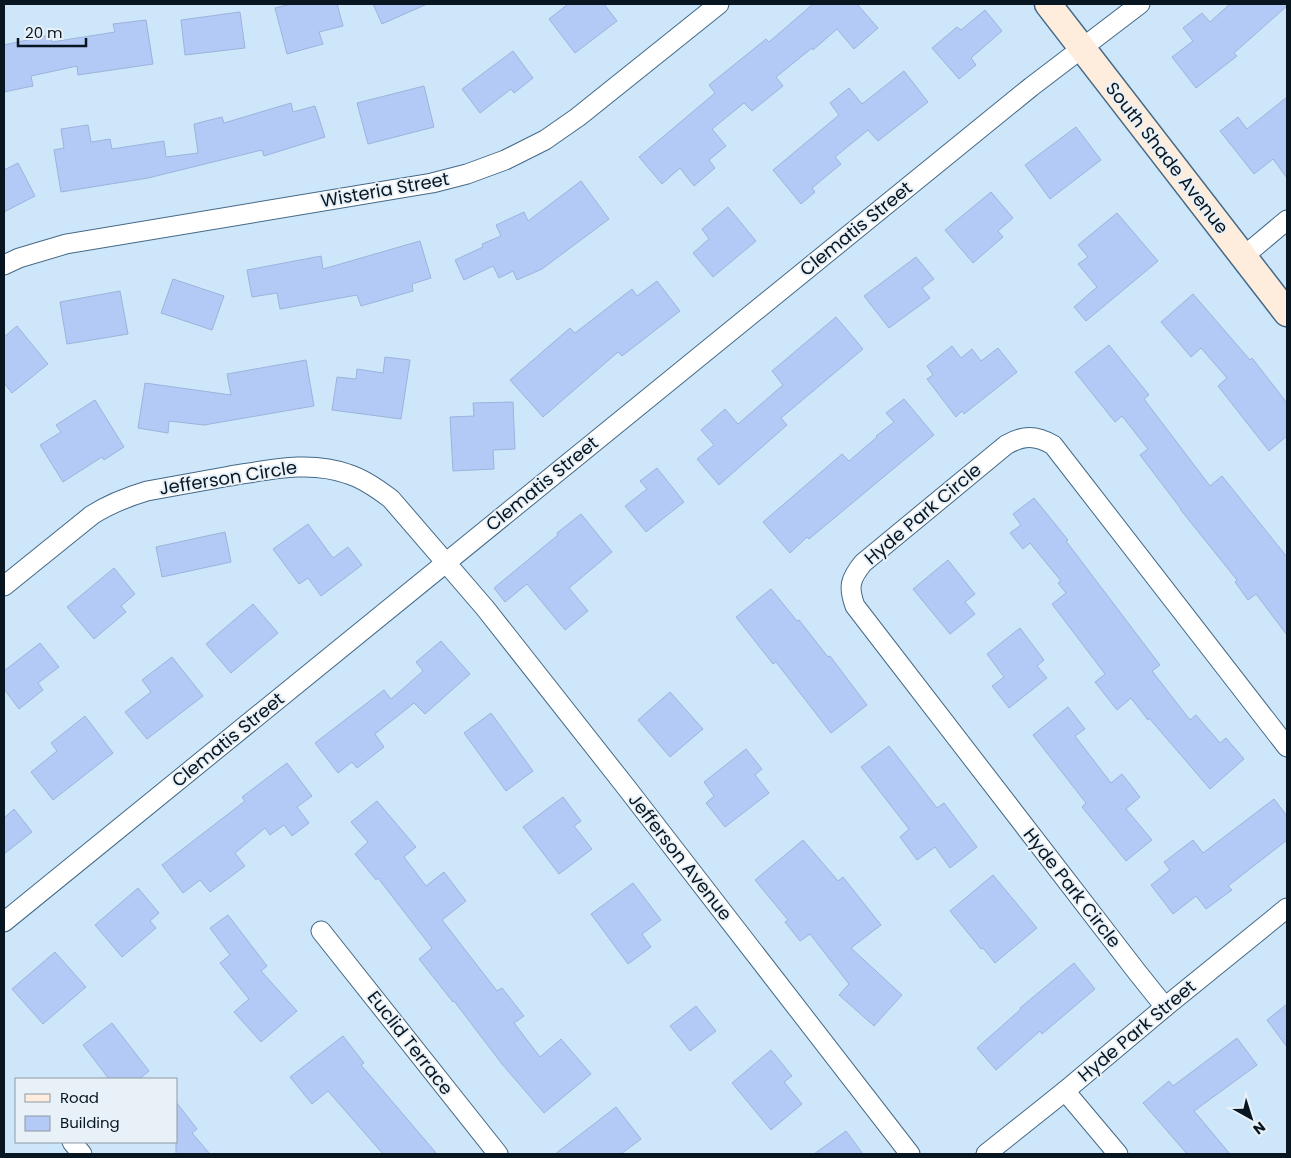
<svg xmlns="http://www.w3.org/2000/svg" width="1291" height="1158" viewBox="0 0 1291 1158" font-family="Poppins,sans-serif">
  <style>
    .building { fill: #b3caf6; stroke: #9eb3dc }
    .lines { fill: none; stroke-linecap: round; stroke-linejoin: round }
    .street-casing { stroke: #446987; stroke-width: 21 }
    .secondary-casing { stroke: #446987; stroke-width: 29 }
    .street { stroke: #fff; stroke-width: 19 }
    .secondary { stroke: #feeddd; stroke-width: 26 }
    .labels { text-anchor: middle; stroke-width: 4; stroke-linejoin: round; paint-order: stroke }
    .street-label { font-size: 18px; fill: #071621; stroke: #e9f1f8 }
  </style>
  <rect width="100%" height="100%" fill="#cee6fa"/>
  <g class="building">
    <polygon points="291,4 337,4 343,26 319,32 323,44 287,54 275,8"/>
    <polygon points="373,4 427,4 382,24"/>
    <polygon points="568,4 604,4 617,21 575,53 549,19"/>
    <polygon points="813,4 857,4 878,28 854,49 837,29 813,50 812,48 776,77 783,86 752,111 744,103 712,129 726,146 709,160 715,168 694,186 680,168 662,184 639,157 715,93 709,85 766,39 769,42"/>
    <polygon points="1230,4 1287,4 1287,6 1234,53 1237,56 1196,88 1172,57 1193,41 1183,28 1202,13 1210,22"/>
    <polygon points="985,10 1002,31 971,58 976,65 959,79 932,48 957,27 961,30"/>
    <polygon points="240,12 245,48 185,55 181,20"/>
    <polygon points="146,20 153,64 78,75 77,66 31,76 33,86 4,92 4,45 50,35 52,42 115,32 113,24"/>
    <polygon points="513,51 533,78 514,93 511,89 480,113 462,89"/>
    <polygon points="904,71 928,102 878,141 868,130 835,157 841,164 812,188 815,192 801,204 773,170 839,115 830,103 849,88 862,104"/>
    <polygon points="424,86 434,127 368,144 357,103"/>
    <polygon points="1287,97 1287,178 1273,159 1254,174 1220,131 1238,117 1247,129"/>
    <polygon points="291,103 293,112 315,106 325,137 264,156 262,150 148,178 61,192 54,150 64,148 61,129 88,125 91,142 110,139 112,149 164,141 166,157 198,153 194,124 222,117 224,123"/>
    <polygon points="1076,127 1101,160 1050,199 1025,165"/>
    <polygon points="18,163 35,196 4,212 4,170"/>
    <polygon points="581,181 609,219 542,269 517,280 513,271 499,278 493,266 464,280 455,260 483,247 482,244 501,236 496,225 524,212 528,221"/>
    <polygon points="991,192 1013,218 998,231 1003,237 973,263 945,230"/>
    <polygon points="728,207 756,241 713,277 693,253 709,239 702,229"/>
    <polygon points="1117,213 1158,261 1086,321 1074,307 1097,287 1078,264 1088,257 1078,245"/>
    <polygon points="420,241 431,278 412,284 413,291 361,306 357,295 280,309 277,293 252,297 247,270 321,256 323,269"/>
    <polygon points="916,257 934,279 922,288 930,298 889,328 864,296"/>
    <polygon points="173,279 224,296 212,330 161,313"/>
    <polygon points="657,281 680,311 622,356 618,352 543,417 510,380 570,328 575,333 632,289 637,296"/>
    <polygon points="120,291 128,334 67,344 60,302"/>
    <polygon points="1193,294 1250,360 1252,358 1287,403 1287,436 1269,451 1218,386 1227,378 1201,348 1191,357 1161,322"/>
    <polygon points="836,317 863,349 781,418 787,425 719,485 697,459 714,445 701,430 725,409 738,424 783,385 772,371"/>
    <polygon points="17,326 48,364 12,393 4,383 4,337"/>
    <polygon points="1109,345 1149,395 1144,399 1210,486 1222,476 1287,557 1287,635 1256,594 1248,600 1235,582 1237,580 1180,509 1181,509 1140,455 1148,449 1122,416 1115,422 1075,372"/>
    <polygon points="952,346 961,358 972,349 981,361 998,348 1017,372 964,414 962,411 956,417 927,379 933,375 927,366"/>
    <polygon points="385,357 410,360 401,419 332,410 337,377 356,379 357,369 383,373"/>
    <polygon points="306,360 314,406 204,425 169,421 168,433 138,428 145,383 231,395 227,374"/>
    <polygon points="904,399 934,435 809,539 807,537 790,553 763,522 842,454 849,461 877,437 876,436 894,422 886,413"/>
    <polygon points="95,400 124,447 104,460 102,457 63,482 40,445 61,432 56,425"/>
    <polygon points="513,402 515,449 493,450 494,469 453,471 450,417 474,416 473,403"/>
    <polygon points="657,468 684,502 646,532 625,506 647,489 640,481"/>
    <polygon points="1034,498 1068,540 1066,541 1160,665 1152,671 1190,720 1196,715 1220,743 1226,738 1244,759 1210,789 1149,718 1148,720 1131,698 1117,710 1095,682 1105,674 1052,604 1066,593 1058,583 1061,581 1030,543 1023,549 1010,533 1021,525 1013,514"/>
    <polygon points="581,514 612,552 569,588 588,611 565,630 527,584 505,602 494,588 558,535 557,533"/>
    <polygon points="308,524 333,558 348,547 362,565 321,596 308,578 299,584 273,549"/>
    <polygon points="225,532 231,562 162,577 156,547"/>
    <polygon points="948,560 975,594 965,602 975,614 950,634 913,589"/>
    <polygon points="114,568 135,594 121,606 126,612 94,639 67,607"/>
    <polygon points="771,589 797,621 799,620 828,657 830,656 867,705 831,733 776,662 773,664 736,617"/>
    <polygon points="253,604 278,633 231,673 206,644"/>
    <polygon points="1020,628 1044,660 1037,666 1047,678 1009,708 992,686 1004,677 987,654"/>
    <polygon points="441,641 470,674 425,714 414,703 375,734 384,747 357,768 352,762 338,773 315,743 384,690 391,699 423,671 416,662"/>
    <polygon points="40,643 59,667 38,683 43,690 19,709 4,689 4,671"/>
    <polygon points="172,657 203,696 147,739 125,712 151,692 142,680"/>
    <polygon points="670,692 703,729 670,757 638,720"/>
    <polygon points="1068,707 1085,729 1075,736 1111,783 1122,774 1140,797 1126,809 1152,840 1126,861 1082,807 1086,803 1033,735"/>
    <polygon points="491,713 533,771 506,791 464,733"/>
    <polygon points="85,716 113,753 53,800 31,772 57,751 51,743"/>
    <polygon points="889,746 937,808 944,803 977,847 950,868 935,847 917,860 900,837 909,829 861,767"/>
    <polygon points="746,749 762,769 755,775 769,793 725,827 706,803 714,796 704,782"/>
    <polygon points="287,763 312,796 297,807 309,823 292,836 284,825 270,835 265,828 235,853 245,866 210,892 200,880 183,893 162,865 245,801 242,797"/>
    <polygon points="563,797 581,821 574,826 592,849 559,874 523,827"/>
    <polygon points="1274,799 1287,816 1287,840 1228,886 1232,890 1206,909 1196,896 1173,914 1151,885 1170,870 1164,862 1193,840 1203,853"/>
    <polygon points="377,801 416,847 404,857 426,886 444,872 466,901 442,920 497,991 502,988 524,1016 514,1023 540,1057 561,1039 591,1074 544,1113 502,1064 454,1001 453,1002 419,959 432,948 378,878 376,880 355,854 368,842 351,822"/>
    <polygon points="14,809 32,832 4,854 4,818"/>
    <polygon points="803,840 838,881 843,877 881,925 851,948 902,995 874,1026 839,995 849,984 810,934 800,941 785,922 788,920 755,880"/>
    <polygon points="993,875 1037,928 995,963 983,948 981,949 950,911"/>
    <polygon points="633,883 661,920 642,934 651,947 628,964 591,914"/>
    <polygon points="138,888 159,913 150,921 156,928 122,957 95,925"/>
    <polygon points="228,915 267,966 261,971 297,1011 261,1042 234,1012 249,999 220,963 230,955 210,928"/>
    <polygon points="55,952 86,987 43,1024 12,989"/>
    <polygon points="1074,963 1095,989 1042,1034 1040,1031 996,1070 977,1048 1021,1009 1020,1008"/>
    <polygon points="1287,1004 1287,1047 1267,1020"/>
    <polygon points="696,1006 716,1031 690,1051 670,1026"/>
    <polygon points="112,1023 149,1071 139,1079 109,1079 83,1045"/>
    <polygon points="343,1036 364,1063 361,1065 437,1154 383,1154 328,1091 312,1104 290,1077"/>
    <polygon points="1237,1038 1257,1065 1194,1111 1230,1154 1187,1154 1143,1103 1169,1081 1173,1086"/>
    <polygon points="771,1050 792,1076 784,1082 802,1104 771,1130 732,1083"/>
    <polygon points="176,1102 197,1129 192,1133 210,1154 176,1154"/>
    <polygon points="616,1107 641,1139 621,1154 555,1154"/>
    <polygon points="846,1131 863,1154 814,1154"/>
  </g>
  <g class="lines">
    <defs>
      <g id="street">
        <polyline points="1244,256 1287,220"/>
        <polyline points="4,265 19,258 66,244 432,183 467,174 505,160 545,140 578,117 719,4"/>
        <path d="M 4,586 L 92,515 C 109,504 127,497 147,491 C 175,486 203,481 230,476 C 269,470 310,460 348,474 C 364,479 378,489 391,499 L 485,608 L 626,787 L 910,1154"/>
        <polyline points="4,922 1031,87 1140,4"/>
        <polyline points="321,931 498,1154"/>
        <path d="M 1165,1007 L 1137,972 L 855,606 C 848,587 850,579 863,563 L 1006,445 C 1023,435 1036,435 1053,445 L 1287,747"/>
        <polyline points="1065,1091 1118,1154"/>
        <polyline points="72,1142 82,1154"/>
        <polyline points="986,1154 1065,1091 1165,1007 1287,908"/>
      </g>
      <polyline id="secondary" points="1048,4 1287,313"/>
    </defs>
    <use href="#street" class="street-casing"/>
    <use href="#secondary" class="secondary-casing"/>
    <use href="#street" class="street"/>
    <use href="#secondary" class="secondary"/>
  </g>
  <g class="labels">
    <g class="street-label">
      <text transform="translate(1167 158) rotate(52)" y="6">South Shade Avenue</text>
      <text transform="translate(385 190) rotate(-10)" y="6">Wisteria Street</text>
      <text transform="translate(856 229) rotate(-39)" y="6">Clematis Street</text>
      <text transform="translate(228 478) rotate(-9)" y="6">Jefferson Circle</text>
      <text transform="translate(542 484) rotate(-39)" y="6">Clematis Street</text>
      <text transform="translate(923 514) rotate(-40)" y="6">Hyde Park Circle</text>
      <text transform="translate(228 740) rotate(-39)" y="6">Clematis Street</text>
      <text transform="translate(680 857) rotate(52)" y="6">Jefferson Avenue</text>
      <text transform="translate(1072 888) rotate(52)" y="6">Hyde Park Circle</text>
      <text transform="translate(1137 1031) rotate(-40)" y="6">Hyde Park Street</text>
      <text transform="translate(410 1043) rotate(52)" y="6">Euclid Terrace</text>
    </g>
  </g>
  <rect width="1291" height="1158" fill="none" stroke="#071621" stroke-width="10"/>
  <rect x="15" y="1078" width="162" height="65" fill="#e9f1f8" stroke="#8f99a2"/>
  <rect x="25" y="1094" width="25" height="8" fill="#feeddd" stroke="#8f99a2"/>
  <text x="60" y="1103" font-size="15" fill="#071621">Road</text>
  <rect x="25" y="1116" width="25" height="15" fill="#b3caf6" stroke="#8f99a2"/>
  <text x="60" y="1128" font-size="15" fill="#071621">Building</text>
  <g transform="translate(1251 1118) rotate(141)" stroke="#e9f1f8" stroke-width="4" paint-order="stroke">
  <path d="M0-4L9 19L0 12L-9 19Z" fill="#071621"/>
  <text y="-8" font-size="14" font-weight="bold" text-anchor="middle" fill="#071621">N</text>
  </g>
  <path d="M18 38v8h68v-8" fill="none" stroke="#071621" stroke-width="2.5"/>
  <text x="25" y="38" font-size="15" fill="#071621" stroke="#e9f1f8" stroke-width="4" paint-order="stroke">20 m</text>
</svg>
